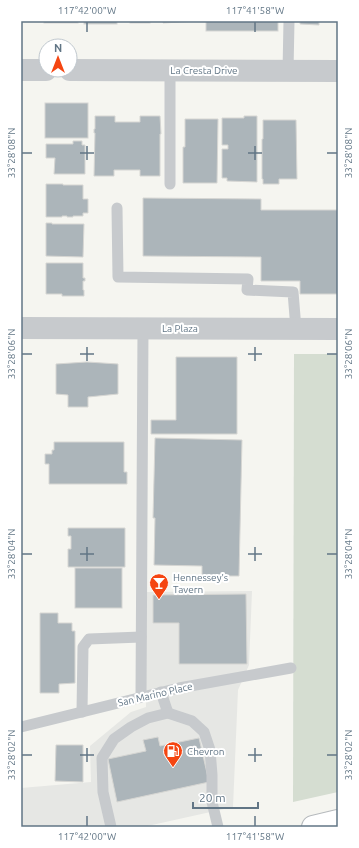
<svg xmlns="http://www.w3.org/2000/svg" width="359" height="848" viewBox="0 0 359 848" font-family="Ubuntu,sans-serif">
  <style>
    .built { fill: #e6e7e4 }
    .green { fill: #d5ddd1 }
    .building { fill: #acb5ba; stroke: #d6d6d3 }
    .lines { fill: none; stroke-linecap: round; stroke-linejoin: round }
    .trunk-casing { stroke: #b6babd; stroke-width: 24 }
    .service { stroke: #c7cacd; stroke-width: 11 }
    .minor { stroke: #c7cacd; stroke-width: 22 }
    .tertiary { stroke: #c7cacd; stroke-width: 22 }
    .trunk { stroke: #fff; stroke-width: 22 }
    .ticks { fill: none; stroke: #617585; stroke-width: 1.5 }
    .labels { text-anchor: middle; stroke-width: 4; stroke-linejoin: round; paint-order: stroke }
    .street-label { font-size: 10px; fill: #617585; stroke: #fff }
    .poi-label { font-size: 10px; fill: #617585; stroke: #fff; text-anchor: start }
    .neatline { fill: none; stroke: #617585; stroke-width: 1.5 }
    .ticks-label { font-size: 10px; text-anchor: middle; fill: #617585 }
  </style>
  <rect width="100%" height="100%" fill="#f5f5f0"/>
  <polygon class="built" points="252,591 249,665 238,690 233,807 143,827 21,827 21,788 91,782 90,746 131,712 146,707 146,592"/>
  <polygon class="green" points="294,354 338,354 338,792 293,802"/>
  <g class="building">
    <rect x="44" y="21" width="34" height="2"/>
    <rect x="84" y="21" width="33" height="3"/>
    <rect x="130" y="21" width="20" height="2"/>
    <polygon points="163,21 197,21 163,23"/>
    <rect x="206" y="21" width="72" height="10"/>
    <polygon points="300,21 319,21 319,25 300,24"/>
    <rect x="45" y="103" width="43" height="35"/>
    <polygon points="95,116 115,116 115,122 140,122 140,116 160,116 161,134 160,134 160,176 140,176 140,170 114,170 114,176 94,176 95,133 94,133 94,129 95,129"/>
    <polygon points="244,116 257,116 257,182 227,181 227,178 222,178 222,149 228,149 228,145 222,145 222,118 244,118"/>
    <polygon points="185,119 218,119 217,183 183,183 183,147 185,147"/>
    <polygon points="263,120 296,120 297,179 279,179 279,184 263,184 263,179 262,179 262,139 263,139"/>
    <polygon points="73,141 82,141 82,145 85,145 85,174 54,174 55,158 46,158 46,144 73,144"/>
    <polygon points="46,184 63,184 63,185 83,185 83,199 88,199 88,213 83,213 83,216 73,216 73,217 67,217 67,216 62,216 62,217 46,217"/>
    <polygon points="143,198 261,199 261,210 338,210 338,294 300,294 300,281 261,281 261,257 143,256"/>
    <polygon points="46,223 52,223 52,224 84,224 83,257 46,256"/>
    <polygon points="46,263 83,263 83,278 85,278 85,281 83,281 83,290 84,290 84,296 62,296 62,294 46,294"/>
    <polygon points="176,357 237,357 237,434 151,434 151,420 176,420"/>
    <polygon points="87,362 118,364 118,394 88,397 88,407 68,407 68,395 56,394 56,364"/>
    <polygon points="155,438 242,440 239,576 202,576 202,566 154,565 155,518 153,518"/>
    <polygon points="54,442 124,442 124,472 127,472 127,484 49,484 49,464 45,464 45,454 52,454 52,450 54,450"/>
    <polygon points="68,528 125,528 125,567 68,567 68,549 71,549 71,536 68,536"/>
    <rect x="75" y="568" width="47" height="40"/>
    <polygon points="246,594 247,664 179,664 179,623 153,623 153,595"/>
    <polygon points="40,613 58,613 58,623 72,623 72,631 75,631 75,683 59,684 59,693 40,693"/>
    <polygon points="158,737 160,746 199,738 209,782 117,802 108,759 146,751 143,740"/>
    <polygon points="56,745 83,745 83,782 55,781"/>
  </g>
  <g class="lines">
    <defs>
      <polyline id="trunk" points="313,827 338,821"/>
    </defs>
    <use href="#trunk" class="trunk-casing"/>
    <g class="service">
      <polyline points="288,71 289,21"/>
      <polyline points="170,184 170,70"/>
      <polyline points="117,208 118,277 248,279 247,290 293,292 296,329"/>
      <polyline points="161,692 168,713"/>
      <polyline points="141,697 143,328"/>
      <polyline points="82,712 83,647 89,639 141,637"/>
      <polyline points="21,727 179,688 291,668"/>
      <polyline points="111,827 103,792 102,758 114,739 131,727 148,718 168,713 192,721 204,732 210,750 212,775 212,802 218,827"/>
    </g>
    <polyline class="minor" points="21,328 338,329"/>
    <g class="tertiary">
      <polyline points="21,70 46,70"/>
      <polyline points="70,70 338,71"/>
    </g>
    <use href="#trunk" class="trunk"/>
  </g>
  <path class="ticks" d="M 87,22 L 87,32M 255,22 L 255,32M 87,146 L 87,160M 255,146 L 255,160M 22,153 L 32,153M 80,153 L 94,153M 248,153 L 262,153M 327,153 L 337,153M 87,347 L 87,361M 255,347 L 255,361M 22,354 L 32,354M 80,354 L 94,354M 248,354 L 262,354M 327,354 L 337,354M 87,547 L 87,561M 255,547 L 255,561M 22,554 L 32,554M 80,554 L 94,554M 248,554 L 262,554M 327,554 L 337,554M 87,748 L 87,762M 255,748 L 255,762M 22,755 L 32,755M 80,755 L 94,755M 248,755 L 262,755M 327,755 L 337,755M 87,816 L 87,826M 255,816 L 255,826"/>
  <defs>
    <symbol id="bar-pin" viewBox="-11 -11 22 30"><path d="M0 17L-7.5 6A9.5 9.5 0 1 1 7.5 6Z" fill="#f54511" stroke="#fff"/><path d="M-6-5H6L.8 .8V4.5H3.5V6h-7V4.5H-.8V.8Z" fill="#fff"/></symbol>
    <symbol id="fuel-pin" viewBox="-11 -11 22 30"><path d="M0 17L-7.5 6A9.5 9.5 0 1 1 7.5 6Z" fill="#f54511" stroke="#fff"/><path d="M-5.5-6h7V0h2V4h1.3V-2.5L3-4.5l.8-.8L6-3V5H2.5V1h-1V6h-7ZM-4.2-4.7v3.2H.2V-4.7Z" fill="#fff"/></symbol>
  </defs>
  <g fill-rule="evenodd">
    <use href="#bar-pin" x="148" y="572" width="22" height="30"/>
    <use href="#fuel-pin" x="162" y="740" width="22" height="30"/>
  </g>
  <g class="labels">
    <g class="street-label">
      <text x="204" y="74">La Cresta Drive</text>
      <text x="180" y="332">La Plaza</text>
      <text transform="translate(155 694) rotate(-13)" y="4">San Marino Place</text>
    </g>
    <g class="poi-label">
      <text x="173" y="581">Hennessey's<tspan x="173" dy="12">Tavern</tspan></text>
      <text x="187" y="755">Chevron</text>
    </g>
  </g>
  <rect width="359" height="848" fill="none" stroke="#ffffff" stroke-width="44"/>
  <g transform="translate(58 58)"><circle r="19" fill="#ffffff" stroke="#c0c8ce"/>
  <path d="M0-3L7 15L0 10L-7 15Z" fill="#f54511"/>
  <text y="-6" font-size="11" font-weight="bold" text-anchor="middle" fill="#617585">N</text>
  </g>
  <path d="M193 802v6h65v-6" fill="none" stroke="#617585" stroke-width="2"/>
  <text x="199" y="802" font-size="12" fill="#617585" stroke="#ffffff" stroke-width="3" paint-order="stroke">20 m</text>
  <rect x="22" y="22" width="315" height="804" class="neatline"/>
  <g class="ticks-label">
    <text x="87" y="14">117°42'00"W</text>
    <text x="255" y="14">117°41'58"W</text>
    <text transform="translate(11 153) rotate(-90)" y="4">33°28'08"N</text>
    <text transform="translate(348 153) rotate(-90)" y="4">33°28'08"N</text>
    <text transform="translate(11 354) rotate(-90)" y="4">33°28'06"N</text>
    <text transform="translate(348 354) rotate(-90)" y="4">33°28'06"N</text>
    <text transform="translate(11 554) rotate(-90)" y="4">33°28'04"N</text>
    <text transform="translate(348 554) rotate(-90)" y="4">33°28'04"N</text>
    <text transform="translate(11 755) rotate(-90)" y="4">33°28'02"N</text>
    <text transform="translate(348 755) rotate(-90)" y="4">33°28'02"N</text>
    <text x="87" y="840">117°42'00"W</text>
    <text x="255" y="840">117°41'58"W</text>
  </g>
</svg>
